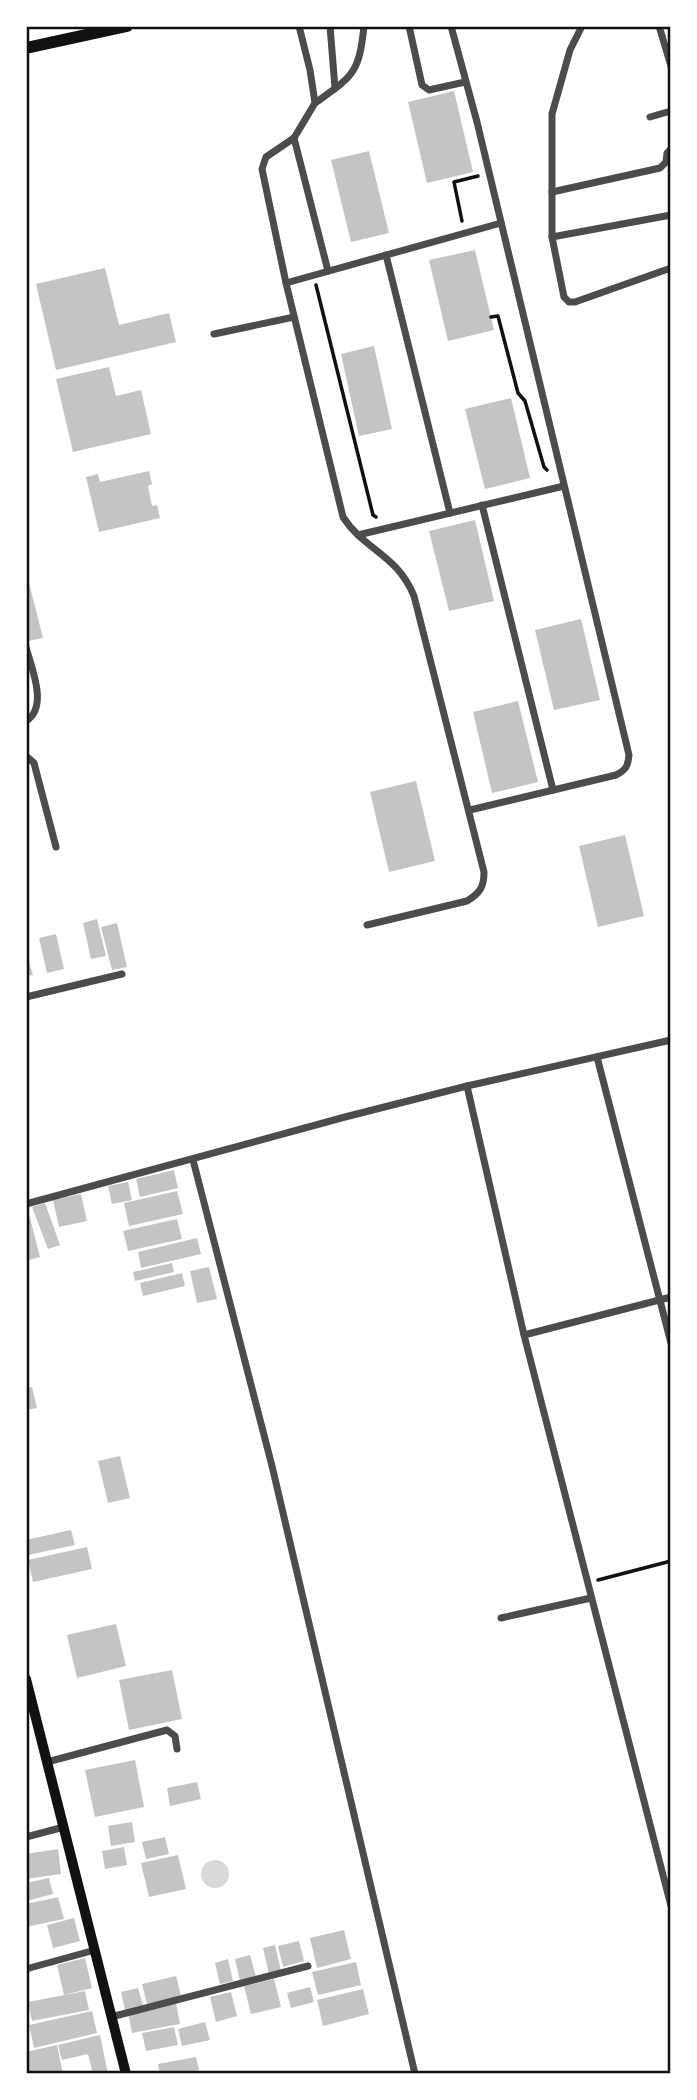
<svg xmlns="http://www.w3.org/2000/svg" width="697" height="2100" viewBox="0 0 697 2100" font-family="Literata,serif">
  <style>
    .water { fill: #d9d9d9 }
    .building { fill: #c4c4c4 }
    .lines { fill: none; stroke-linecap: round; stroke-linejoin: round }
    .path { stroke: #111; stroke-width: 3.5 }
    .minor { stroke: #4c4c4c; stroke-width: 7 }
    .secondary { stroke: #111; stroke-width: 10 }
    .primary { stroke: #111; stroke-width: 12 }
    .neatline { fill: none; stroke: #111; stroke-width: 2.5 }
  </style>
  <rect width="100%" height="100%" fill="#fff"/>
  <circle class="water" cx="215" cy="1874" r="14"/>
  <g class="building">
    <polygon points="454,91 473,172 427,183 408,102"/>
    <polygon points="369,151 389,233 351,242 331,160"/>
    <polygon points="475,250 494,330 448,341 429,260"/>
    <polygon points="105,268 119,325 169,313 176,342 56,370 36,284"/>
    <polygon points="374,346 392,429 359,436 341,354"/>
    <polygon points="109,367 116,396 141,390 151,434 73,452 56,379"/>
    <polygon points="511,398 530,478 485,489 465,409"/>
    <polygon points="149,471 152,484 148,486 152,506 157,505 160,518 99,532 86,477 98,474 100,482"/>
    <polygon points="475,520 494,601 449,611 429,531"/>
    <polygon points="26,571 43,638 28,641 26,634"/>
    <polygon points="581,619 600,700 554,710 535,630"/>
    <polygon points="518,701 538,782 492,793 473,712"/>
    <polygon points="416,781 435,861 389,872 370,792"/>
    <polygon points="625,835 644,916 598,927 579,846"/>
    <polygon points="97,919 106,956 91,959 83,923"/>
    <polygon points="117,923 127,967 112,970 101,927"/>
    <polygon points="56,934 64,969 47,973 39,938"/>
    <polygon points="26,951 33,975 26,976"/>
    <polygon points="174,1170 178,1188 140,1197 136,1179"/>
    <polygon points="128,1182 132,1200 112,1204 108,1186"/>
    <polygon points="177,1191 183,1214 129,1226 124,1203"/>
    <polygon points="81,1194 87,1221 59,1227 53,1200"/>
    <polygon points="45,1203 60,1245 48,1249 32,1207"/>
    <polygon points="26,1214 29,1214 40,1257 29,1260 26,1251"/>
    <polygon points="177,1219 182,1239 128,1251 123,1231"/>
    <polygon points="197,1238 201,1254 141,1268 138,1252"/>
    <polygon points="172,1263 174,1272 135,1281 133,1272"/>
    <polygon points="209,1267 217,1299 197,1303 190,1271"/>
    <polygon points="182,1273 185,1286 143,1296 140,1283"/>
    <polygon points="32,1387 37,1408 26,1410 26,1389"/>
    <polygon points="120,1456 130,1498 108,1503 98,1461"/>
    <polygon points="71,1530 75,1545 28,1555 26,1540"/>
    <polygon points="87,1547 92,1569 33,1582 28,1560"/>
    <polygon points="116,1624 126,1666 77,1678 67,1635"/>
    <polygon points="172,1670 182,1719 129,1730 119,1680"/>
    <polygon points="135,1760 144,1807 95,1817 85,1770"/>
    <polygon points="197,1782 201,1799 170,1806 167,1788"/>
    <polygon points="132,1822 135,1842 111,1846 108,1826"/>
    <polygon points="165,1837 169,1854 146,1859 142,1842"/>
    <polygon points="124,1847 127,1865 105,1869 102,1851"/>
    <polygon points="58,1849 61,1874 26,1879 26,1854"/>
    <polygon points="178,1855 186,1889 149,1897 141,1863"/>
    <polygon points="49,1878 53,1894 26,1901 26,1883"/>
    <polygon points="58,1897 64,1919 26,1927 26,1904"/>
    <polygon points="74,1918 80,1941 53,1948 47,1925"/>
    <polygon points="344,1930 351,1959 317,1968 310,1938"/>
    <polygon points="299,1941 304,1961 283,1967 278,1946"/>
    <polygon points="275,1945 281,1971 269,1974 263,1948"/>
    <polygon points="250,1955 256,1977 240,1981 235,1959"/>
    <polygon points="85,1958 92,1988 64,1995 57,1965"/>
    <polygon points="228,1959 233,1981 220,1984 215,1963"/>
    <polygon points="356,1962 361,1985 318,1995 312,1972"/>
    <polygon points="176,1976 181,1996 147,2004 142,1984"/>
    <polygon points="274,1979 281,2007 251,2014 244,1986"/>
    <polygon points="310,1987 314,2002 291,2008 287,1993"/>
    <polygon points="138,1988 143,2005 125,2010 121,1992"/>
    <polygon points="363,1989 369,2014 323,2026 317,2000"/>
    <polygon points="85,1991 89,2010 32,2021 28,2002"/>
    <polygon points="231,1992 237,2016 216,2022 210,1997"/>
    <polygon points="176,2003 180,2024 132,2033 128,2013"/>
    <polygon points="92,2011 97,2033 34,2048 29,2025"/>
    <polygon points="205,2022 210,2040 182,2046 178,2029"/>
    <polygon points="174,2027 178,2045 146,2051 142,2033"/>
    <polygon points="100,2035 108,2074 93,2074 88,2054 62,2060 58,2045"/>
    <polygon points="57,2045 63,2074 26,2074 26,2052"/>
    <polygon points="196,2057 199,2070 178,2074 160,2074 158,2064"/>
  </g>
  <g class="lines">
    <g class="path">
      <polyline points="462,221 454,182 478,176"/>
      <polyline points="316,285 373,515 376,517"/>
      <polyline points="491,317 498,316 518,393 525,401 544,467 547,470"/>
      <polyline points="598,1580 671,1561"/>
    </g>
    <g class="minor">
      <path d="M 299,26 L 310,70 L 315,103 L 294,138 L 266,157 L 262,169 L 286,283 L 343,517 C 364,550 397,554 414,596 L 484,872 C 484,887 480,893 467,901 L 367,925"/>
      <polyline points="330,26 335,88"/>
      <polyline points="409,26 422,85 429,90 465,82"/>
      <path d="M 451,26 L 477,122 L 629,755 C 628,766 626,770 616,775 L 470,810"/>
      <polyline points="582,26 570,50 552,114 552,237 564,297 569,302 575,302 671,268"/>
      <polyline points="659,26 671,66"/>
      <path d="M 315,103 C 353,76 359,74 364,26"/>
      <polyline points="650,117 671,111"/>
      <polyline points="294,138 328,271"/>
      <polyline points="552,192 660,168 666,162 667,153 671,149"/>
      <polyline points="552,237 671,215"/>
      <polyline points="386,255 450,513"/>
      <polyline points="286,283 501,223"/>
      <polyline points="214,334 294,317"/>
      <polyline points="482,505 553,790"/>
      <polyline points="358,535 564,486"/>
      <path d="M 26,647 C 31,667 49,707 26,721"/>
      <polyline points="26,756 34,763 56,847"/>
      <polyline points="26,997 122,974"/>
      <polyline points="597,1057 671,1343"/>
      <polyline points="467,1086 524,1335 671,1906"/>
      <polyline points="193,1160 272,1466 415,2074"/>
      <polyline points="26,1204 345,1117 467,1086 671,1040"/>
      <polyline points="524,1335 671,1297"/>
      <polyline points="501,1618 591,1598"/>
      <polyline points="47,1762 167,1730 175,1736 177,1749"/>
      <polyline points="26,1837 64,1827"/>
      <polyline points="26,1969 95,1950"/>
      <polyline points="111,2017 308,1966"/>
    </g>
    <polyline class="secondary" points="26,1679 126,2074"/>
    <polyline class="primary" points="26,48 127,26"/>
  </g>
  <rect width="697" height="2100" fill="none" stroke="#ffffff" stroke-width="56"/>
  <rect x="28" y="28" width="641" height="2044" class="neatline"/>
</svg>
